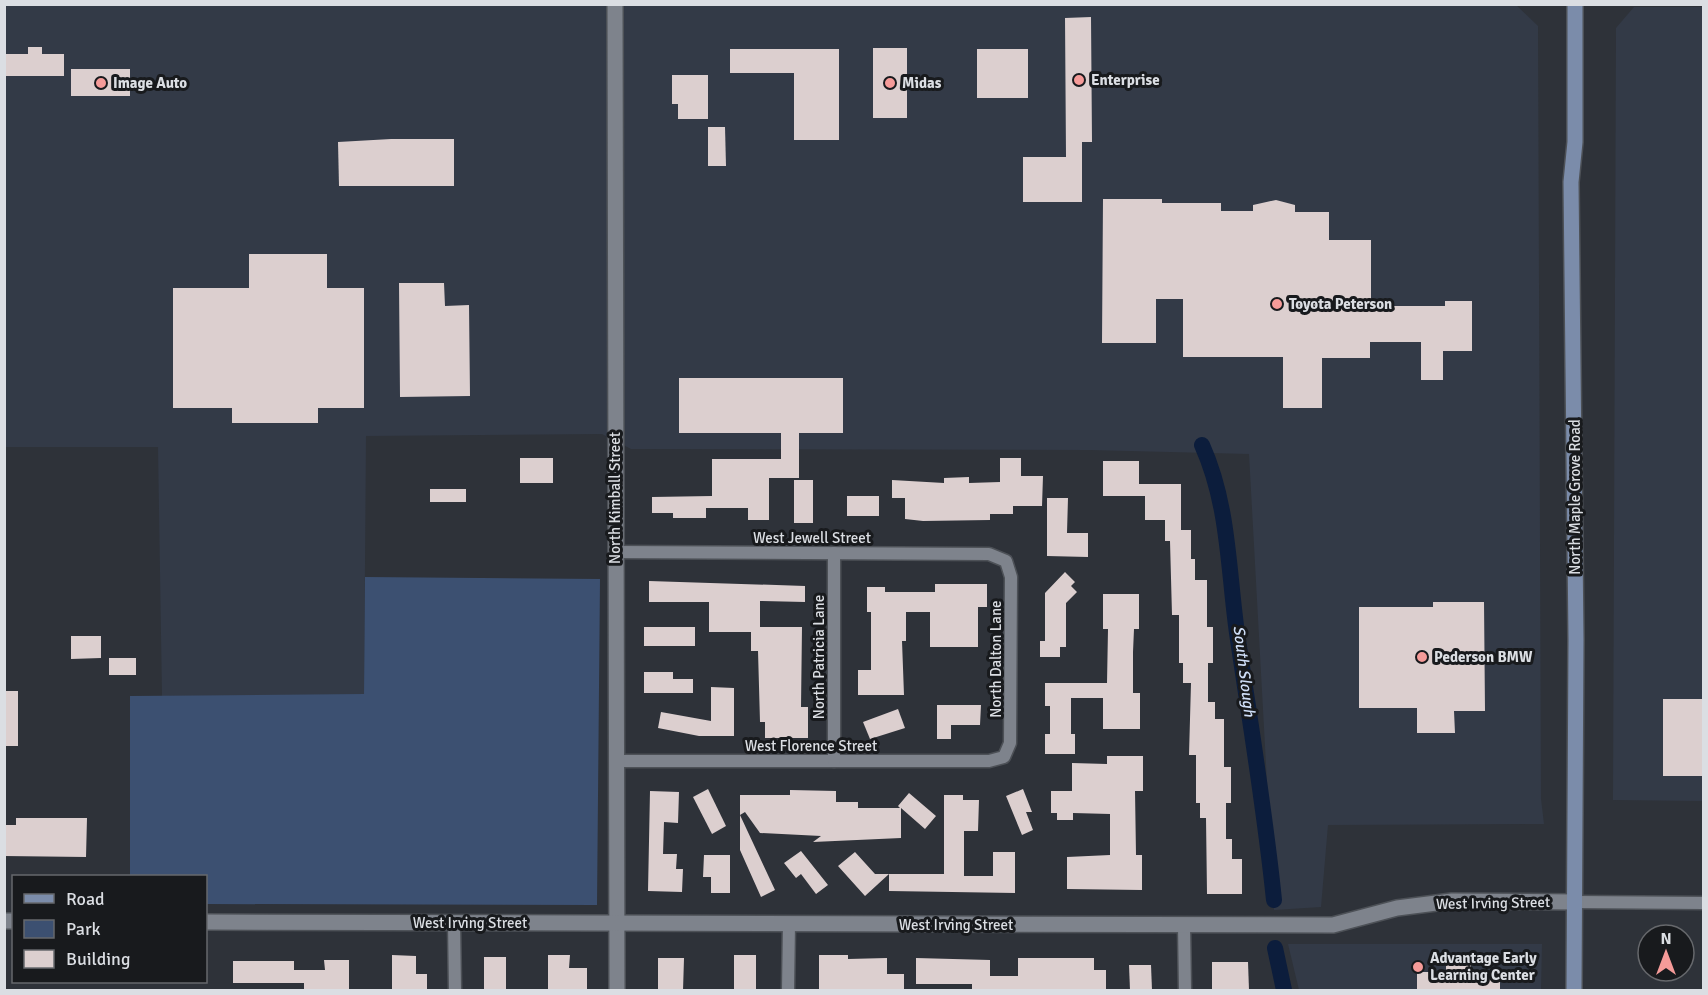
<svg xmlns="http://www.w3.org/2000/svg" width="1708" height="995" viewBox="0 0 1708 995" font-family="Signika,sans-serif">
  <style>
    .built { fill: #333a47 }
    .green { fill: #3c5071 }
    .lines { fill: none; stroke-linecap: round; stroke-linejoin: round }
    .canal { stroke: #0c1d3c; stroke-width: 16 }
    .building { fill: #dccfcf }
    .minor-casing { stroke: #4d5157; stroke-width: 15 }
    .tertiary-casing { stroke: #4d5157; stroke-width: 18 }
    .secondary-casing { stroke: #4d5157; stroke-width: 18 }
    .minor { stroke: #7e838c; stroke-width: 12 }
    .tertiary { stroke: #7e838c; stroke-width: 15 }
    .secondary { stroke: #7b8caa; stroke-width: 15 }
    .poi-dot { fill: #f59b99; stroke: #181a1d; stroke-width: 2 }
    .labels { text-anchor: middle; stroke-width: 6; stroke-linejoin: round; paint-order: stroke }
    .poi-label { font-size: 15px; font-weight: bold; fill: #dbdee3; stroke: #181a1d; text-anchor: start }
    .street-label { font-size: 15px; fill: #dbdee3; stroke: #181a1d }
    .water-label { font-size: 16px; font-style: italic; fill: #cfdef7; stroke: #181a1d }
  </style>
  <rect width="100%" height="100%" fill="#2e3239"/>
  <g class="built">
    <polygon points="1515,4 1538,26 1541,799 1544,824 1328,825 1321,907 1274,910 1249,454 1090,450 631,449 602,434 366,436 364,695 162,696 158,447 5,447 5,5"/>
    <polygon points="1634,7 1703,7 1703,801 1613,800 1616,28"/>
    <polygon points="1288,944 1542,944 1541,990 1299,990"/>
  </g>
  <polygon class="green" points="365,577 600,579 597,905 206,904 206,876 130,876 130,696 364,694"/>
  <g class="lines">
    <g class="canal">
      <path d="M 1202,445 C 1229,505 1228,569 1237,633 C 1250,722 1265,811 1274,900"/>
      <polyline points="1275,948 1284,990"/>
    </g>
  </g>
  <g class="building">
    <polygon points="1091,17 1092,142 1082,142 1082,202 1023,202 1023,157 1066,157 1065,18"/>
    <polygon points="28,47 42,47 42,54 64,54 64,76 5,76 5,54 28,54"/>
    <rect x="873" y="48" width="34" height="70"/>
    <polygon points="730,49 839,49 839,140 794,140 794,73 730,73"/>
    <rect x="977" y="49" width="51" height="49"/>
    <rect x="71" y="69" width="59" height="27"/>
    <polygon points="672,75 708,75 708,119 678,119 678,104 672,104"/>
    <polygon points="708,127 725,127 726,166 708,166"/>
    <polygon points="391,139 454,139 454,186 339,186 338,142"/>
    <polygon points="1103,199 1162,199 1162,203 1221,203 1221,211 1253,211 1253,205 1276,200 1295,205 1295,212 1329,212 1329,240 1371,240 1371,306 1445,306 1445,301 1472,301 1472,351 1443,351 1443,380 1421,380 1421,342 1370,342 1370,358 1322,358 1322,408 1283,408 1283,357 1183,357 1183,299 1156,299 1156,343 1102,343"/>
    <polygon points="249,254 327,254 327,288 364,288 364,408 318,408 318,423 232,423 232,408 173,408 173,288 249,288"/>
    <polygon points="399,283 444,283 445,306 469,305 470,396 400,397"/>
    <polygon points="679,378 843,378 843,433 799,433 799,478 769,478 769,520 748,520 748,508 706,508 706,518 673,518 673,513 652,513 652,497 712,496 712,459 781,459 781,433 679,433"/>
    <rect x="520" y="458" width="33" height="25"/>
    <polygon points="1000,458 1021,458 1021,476 1043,476 1042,506 1013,506 1013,514 990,514 990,520 923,521 905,519 905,498 892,498 892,480 944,483 944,478 969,477 969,483 1000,482"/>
    <polygon points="1103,461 1139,461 1139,484 1181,484 1181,530 1191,530 1191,559 1195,559 1195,580 1207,580 1207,627 1213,627 1213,663 1208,663 1208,702 1215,702 1215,719 1224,719 1224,767 1231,767 1231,803 1226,803 1226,839 1232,839 1232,859 1242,859 1242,894 1207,894 1206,818 1200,818 1200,803 1196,803 1196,755 1189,755 1191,683 1183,683 1183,663 1179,663 1179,615 1172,615 1170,541 1165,541 1165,520 1145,520 1145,496 1103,496"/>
    <rect x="794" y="480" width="19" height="43"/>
    <rect x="430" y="489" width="36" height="13"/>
    <rect x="847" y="496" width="32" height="20"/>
    <polygon points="1047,498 1068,498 1067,533 1088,533 1088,557 1047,556"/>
    <polygon points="1065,572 1075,582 1071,586 1077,592 1066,603 1066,647 1060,647 1060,657 1040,657 1040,641 1045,641 1045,593"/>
    <polygon points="649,581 805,586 805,602 760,601 760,627 802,627 801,707 808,707 808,738 765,738 765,722 760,722 758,651 751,651 751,632 709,632 709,602 649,602"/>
    <polygon points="935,584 987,584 987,607 978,607 978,647 930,647 930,612 906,612 906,641 902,641 904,695 858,695 858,670 871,670 871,612 867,612 867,587 885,587 885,592 935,592"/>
    <polygon points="1103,594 1139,594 1139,629 1134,629 1133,652 1133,693 1140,693 1140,729 1103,729 1103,698 1071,698 1071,734 1075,734 1075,754 1045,754 1045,734 1050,734 1050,706 1045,706 1045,683 1107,683 1108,629 1103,629"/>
    <polygon points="1433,602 1484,602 1485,711 1454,711 1455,733 1417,733 1417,708 1359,708 1359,607 1433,607"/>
    <rect x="644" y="627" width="51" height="19"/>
    <polygon points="71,636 101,636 101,658 71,659"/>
    <rect x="109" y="658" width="27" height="17"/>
    <polygon points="644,672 673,672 673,679 693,679 693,693 644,693"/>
    <polygon points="711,687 734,688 734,736 699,736 658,728 661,712 711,721"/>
    <rect x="4" y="691" width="14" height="55"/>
    <rect x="1663" y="699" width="41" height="77"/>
    <polygon points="937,705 981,705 980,725 951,725 951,739 937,739"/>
    <polygon points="898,709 905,728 870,739 863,722"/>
    <polygon points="1107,756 1143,756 1143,791 1135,791 1136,855 1142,855 1142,890 1067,889 1067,857 1110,855 1110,814 1073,813 1073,820 1057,820 1057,813 1051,813 1051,791 1072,791 1072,763 1107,764"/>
    <polygon points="708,789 726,826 712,834 693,797"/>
    <polygon points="1023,789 1032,812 1026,812 1033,830 1022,835 1006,796"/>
    <polygon points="790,790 836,791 836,802 858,802 858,808 900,808 898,806 909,793 936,816 925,829 901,808 901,838 813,842 821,836 760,833 745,812 740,815 775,890 761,897 740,850 740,795 790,795"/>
    <polygon points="650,791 679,792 678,823 664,822 663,854 677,854 676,869 683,869 682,892 648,891"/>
    <polygon points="944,795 963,795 963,800 979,800 978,831 964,831 964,876 993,876 993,852 1015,852 1015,893 889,891 889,874 865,896 838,866 855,852 875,874 944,874"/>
    <polygon points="16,818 87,818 86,857 4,856 4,825 16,825"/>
    <polygon points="801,851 828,885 816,894 801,874 796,878 784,863"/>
    <polygon points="704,855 730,855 730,893 711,893 711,877 703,877"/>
    <polygon points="392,955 416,956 416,974 427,974 427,990 392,990"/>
    <polygon points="548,955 570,955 569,968 587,968 587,990 548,990"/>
    <rect x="734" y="955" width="22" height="35"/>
    <polygon points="819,955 848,955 848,959 887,958 887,974 904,974 904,990 819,990"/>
    <rect x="484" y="957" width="22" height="33"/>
    <polygon points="658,958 684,958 683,990 658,990"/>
    <polygon points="916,958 990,960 990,976 1018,976 1018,958 1094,958 1094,970 1106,970 1106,990 972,990 972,984 916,984"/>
    <polygon points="1446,959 1471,959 1471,971 1500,971 1500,990 1417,990 1417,972 1446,972"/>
    <polygon points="324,960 349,960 349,990 304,990 304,983 233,983 233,961 294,961 294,970 325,970"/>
    <polygon points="1212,962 1248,962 1249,990 1212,990"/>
    <polygon points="1129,965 1151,965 1152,990 1130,990"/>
  </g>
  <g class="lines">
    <defs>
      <g id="minor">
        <polyline points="615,552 989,554 1006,561 1011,577 1010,743 1004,757 989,761 616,761"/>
        <polyline points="834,553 834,761"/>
        <polyline points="1576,902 1704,903"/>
        <polyline points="454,923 455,990"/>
        <polyline points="1184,926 1185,990"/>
        <polyline points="788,990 789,924"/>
      </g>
      <g id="tertiary">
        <polyline points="615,4 617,990"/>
        <polyline points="4,921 14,921"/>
        <polyline points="206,922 1333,925 1397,908 1452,901 1576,902"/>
      </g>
      <polyline id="secondary" points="1574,990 1576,640 1571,182 1575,142 1575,4"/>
    </defs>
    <use href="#minor" class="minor-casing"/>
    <use href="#tertiary" class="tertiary-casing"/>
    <use href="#secondary" class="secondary-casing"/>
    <use href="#minor" class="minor"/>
    <use href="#tertiary" class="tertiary"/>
    <use href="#secondary" class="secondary"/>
  </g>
  <g class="poi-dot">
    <circle cx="1079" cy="80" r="6"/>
    <circle cx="101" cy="83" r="6"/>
    <circle cx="890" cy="83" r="6"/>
    <circle cx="1277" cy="304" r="6"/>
    <circle cx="1422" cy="657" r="6"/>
    <circle cx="1418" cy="967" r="6"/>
  </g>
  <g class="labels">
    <g class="poi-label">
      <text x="1091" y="85">Enterprise</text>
      <text x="113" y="88">Image Auto</text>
      <text x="902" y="88">Midas</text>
      <text x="1289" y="309">Toyota Peterson</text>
      <text x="1434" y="662">Pederson BMW</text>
      <text x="1430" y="963">Advantage Early<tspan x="1430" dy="17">Learning Center</tspan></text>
    </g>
    <g class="street-label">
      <text transform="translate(1575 497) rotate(-90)" y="5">North Maple Grove Road</text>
      <text transform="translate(615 498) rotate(-90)" y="5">North Kimball Street</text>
      <text x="812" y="543">West Jewell Street</text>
      <text transform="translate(819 657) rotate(-90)" y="5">North Patricia Lane</text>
      <text transform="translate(996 659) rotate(-90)" y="5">North Dalton Lane</text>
      <text x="811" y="751">West Florence Street</text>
      <text transform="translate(1493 903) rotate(-1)" y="5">West Irving Street</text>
      <text x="470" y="928">West Irving Street</text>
      <text x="956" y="930">West Irving Street</text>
    </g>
    <g class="water-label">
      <text transform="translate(1245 671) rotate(83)" y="6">South Slough</text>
    </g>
  </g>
  <rect width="1708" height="995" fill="none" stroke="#dbdee3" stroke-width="12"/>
  <rect x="12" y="875" width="195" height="108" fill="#181a1d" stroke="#66686c" stroke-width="1.5"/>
  <rect x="24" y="894" width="30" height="9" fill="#7b8caa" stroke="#66686c" stroke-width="1.5"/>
  <text x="66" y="905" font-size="18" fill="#dbdee3">Road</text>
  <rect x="24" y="920" width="30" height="18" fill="#3c5071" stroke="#66686c" stroke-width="1.5"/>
  <text x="66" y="935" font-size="18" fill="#dbdee3">Park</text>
  <rect x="24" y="950" width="30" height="18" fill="#dccfcf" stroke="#66686c" stroke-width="1.5"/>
  <text x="66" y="965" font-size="18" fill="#dbdee3">Building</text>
  <g transform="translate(1666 953)"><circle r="28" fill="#181a1d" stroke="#66686c" stroke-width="1.5"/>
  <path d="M0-4.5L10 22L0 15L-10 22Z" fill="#f59b99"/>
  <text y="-9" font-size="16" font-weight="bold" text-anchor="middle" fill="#dbdee3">N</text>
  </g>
</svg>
